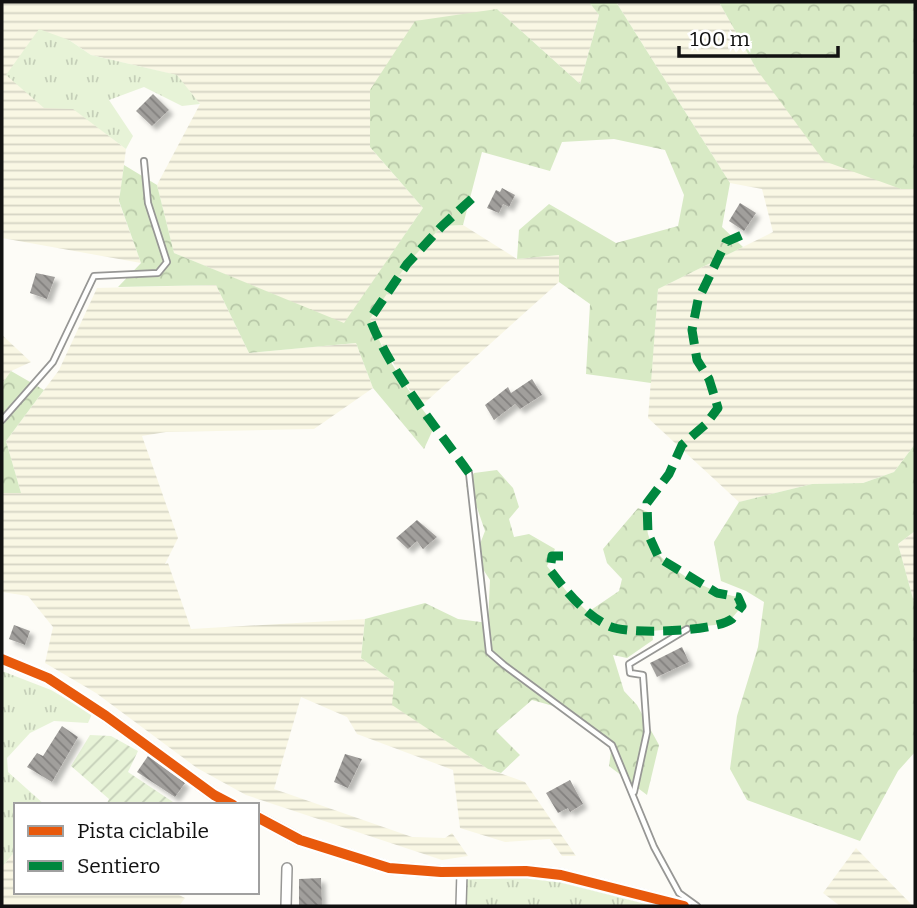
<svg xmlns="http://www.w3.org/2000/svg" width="917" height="908" viewBox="0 0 917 908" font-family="Bitter,serif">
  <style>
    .farmland { fill: url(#farmland-rules) }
    .grass { fill: url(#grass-tufts) }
    .forest { fill: url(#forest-crowns) }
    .garden { fill: url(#garden-furrows) }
    .building { fill: url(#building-back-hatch); filter: url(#shadow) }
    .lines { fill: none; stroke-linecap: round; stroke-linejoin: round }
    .service-casing { stroke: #979795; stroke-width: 8 }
    .minor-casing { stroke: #979795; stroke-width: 12 }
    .tertiary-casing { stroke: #979795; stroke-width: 14 }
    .service { stroke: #fffffe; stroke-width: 4.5 }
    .minor { stroke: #fffffe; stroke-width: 9 }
    .tertiary { stroke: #fffffe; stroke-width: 10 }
    .quiet { stroke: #00873e; stroke-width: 9; stroke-dasharray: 18 9; stroke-linecap: butt }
    .cycleway-casing { stroke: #fff; stroke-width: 15 }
    .cycleway { stroke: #e8590c; stroke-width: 10 }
  </style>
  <defs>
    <pattern id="farmland-rules" width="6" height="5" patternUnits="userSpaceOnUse" patternTransform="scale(1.75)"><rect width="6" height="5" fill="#f9f7e4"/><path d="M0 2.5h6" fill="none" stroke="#d4d3c3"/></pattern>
    <pattern id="grass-tufts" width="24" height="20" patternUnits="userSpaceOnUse" patternTransform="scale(1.75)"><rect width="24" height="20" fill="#e7f3d7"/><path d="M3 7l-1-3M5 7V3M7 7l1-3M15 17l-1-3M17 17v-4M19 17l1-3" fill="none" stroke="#c5cfb8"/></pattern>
    <pattern id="forest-crowns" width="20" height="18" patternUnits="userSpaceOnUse" patternTransform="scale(1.75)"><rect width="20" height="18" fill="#d8eac5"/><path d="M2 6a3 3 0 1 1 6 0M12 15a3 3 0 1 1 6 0" fill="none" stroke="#b8c8a8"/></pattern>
    <pattern id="garden-furrows" width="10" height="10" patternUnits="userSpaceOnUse" patternTransform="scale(1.75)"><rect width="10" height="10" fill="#e7f3d7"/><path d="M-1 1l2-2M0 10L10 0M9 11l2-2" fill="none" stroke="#c5cfb8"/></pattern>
    <pattern id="building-back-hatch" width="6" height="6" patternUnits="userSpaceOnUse" patternTransform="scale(1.75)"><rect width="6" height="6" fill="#a19f9c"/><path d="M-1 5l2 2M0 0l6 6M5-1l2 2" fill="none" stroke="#82807e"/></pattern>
    <filter id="shadow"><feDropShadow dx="4.5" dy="4.5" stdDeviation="2" flood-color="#0004"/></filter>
  </defs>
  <rect width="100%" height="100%" fill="#fdfcf7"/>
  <g class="farmland">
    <polygon points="2,2 589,2 599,15 580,84 497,9 370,147 423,208 344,324 174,253 157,185 200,104 176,75 91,55 69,40 44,108 73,108 126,149 119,202 141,263 2,238"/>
    <polygon points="616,2 719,2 757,70 901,189 915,189 915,444 894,472 863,483 812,484 739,502 648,418 658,289 773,232 762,189 730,183"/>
    <polygon points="463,225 517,259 559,255 559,282 420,407 375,333 370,319 407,264 442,226"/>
    <polygon points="216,285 249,353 356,343 373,388 314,429 166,432 142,436 178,538 165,564 168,563 191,629 365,619 361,658 394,682 393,705 488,769 525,782 576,856 562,856 550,839 505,842 460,828 453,770 357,734 347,717 301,697 274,789 412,837 445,838 452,833 468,856 442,860 246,795 197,768 96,693 45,663 53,627 28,596 2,592 2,493 21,493 6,441 59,370 97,288"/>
    <polygon points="2,335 31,362 11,371 2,384"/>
    <polygon points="915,531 915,606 898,544"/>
    <polygon points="856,848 913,906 840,906 823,893"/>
    <polygon points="16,850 16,892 173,892 185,898 179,906 2,906 2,867"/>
  </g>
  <g class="grass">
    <polygon points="39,29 69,40 91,55 177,75 200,104 182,106 144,87 109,100 133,136 126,149 73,109 44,108 6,75"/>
    <polygon points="2,671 51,690 92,714 88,723 54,721 30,733 7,758 8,772 45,805 16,805 16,850 2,867"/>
    <polygon points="526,871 684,906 461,906 462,872"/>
  </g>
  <g class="forest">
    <path d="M 589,2 L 616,2 L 730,183 L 722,227 L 743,247 L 658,289 L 651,383 L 586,374 L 590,304 L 559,282 L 559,255 L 517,259 L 519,230 L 549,204 L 616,243 L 678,226 L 684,195 L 665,150 L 614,139 L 562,142 L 550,171 L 482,152 L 463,225 L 442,226 L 407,264 L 370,319 C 383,354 411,396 435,425 L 424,449 L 373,388 L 356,343 L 249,353 L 216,285 L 118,287 L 141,263 L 119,201 L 124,165 L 157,185 L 174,253 L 344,323 L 423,208 L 370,147 L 370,90 L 415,21 L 497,9 L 580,84 L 599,15 Z"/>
    <polygon points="719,2 915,2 915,189 901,189 824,161 757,70"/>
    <polygon points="11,371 44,390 6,441 21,493 2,493 2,384"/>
    <polygon points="915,444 915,531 898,544 915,606 915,752 898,771 860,841 747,800 730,769 737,716 758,647 764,602 746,591 721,581 714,542 739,502 812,484 863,483 894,472"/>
    <path d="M 497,470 L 513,488 L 519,507 L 509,519 L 514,537 L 529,534 L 555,549 L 547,566 L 567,592 L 588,612 L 619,591 L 622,579 L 607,563 L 603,549 L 638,508 L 648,512 C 648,518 646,527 648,534 C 657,568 707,591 738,597 L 742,606 L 732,618 L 715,625 L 652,631 L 653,640 L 627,658 L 613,655 L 624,691 L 637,705 L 659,745 L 647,795 L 609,766 L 612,744 L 564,709 L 532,700 L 496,731 L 520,755 L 501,773 L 488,769 L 392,705 L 394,682 L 361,658 L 365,619 L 425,603 L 458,619 L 488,623 L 490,580 L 475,557 L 485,531 L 473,496 L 466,486 L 474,473 Z"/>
  </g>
  <polygon class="garden" points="90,735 111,736 138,751 128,772 173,802 171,805 106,805 109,799 71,766"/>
  <g class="building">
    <polygon points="153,94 169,110 152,126 136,111"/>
    <polygon points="502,188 515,195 509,207 503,204 499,213 487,208 496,190 500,192"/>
    <polygon points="740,203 756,213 744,231 729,221"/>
    <polygon points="36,273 55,277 47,299 30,293"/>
    <polygon points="532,379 542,395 520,409 515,404 494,420 485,405 508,387 511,393"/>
    <polygon points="417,520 437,537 423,549 417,541 408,549 396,538"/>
    <polygon points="14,625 30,631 25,645 9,639"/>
    <polygon points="682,647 689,662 657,677 650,663"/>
    <polygon points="62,726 78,737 52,782 27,767 37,753 43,756"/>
    <polygon points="345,754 362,759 348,788 334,782"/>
    <polygon points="148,756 185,783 175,797 137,772"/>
    <polygon points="570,780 583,804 570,812 568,808 558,813 546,793"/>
    <polygon points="321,878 322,906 299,906 299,879"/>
  </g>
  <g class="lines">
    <defs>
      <g id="service">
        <polyline points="2,420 53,362 94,276 158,273 167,262 148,203 144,161"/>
        <polyline points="469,473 489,652 504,665 612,745 654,847 679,893 697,906"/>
        <polyline points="634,792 647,732 643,675 630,673 629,664 687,629"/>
      </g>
      <g id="minor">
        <polyline points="286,906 287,868"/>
        <polyline points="461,906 462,872"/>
      </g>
      <g id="tertiary">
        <polyline points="2,659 48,678 106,716 214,795 233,805"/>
        <polyline points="257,817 300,840 389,868 441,872 526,871 561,875 684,906"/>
      </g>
    </defs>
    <use href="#service" class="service-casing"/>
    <use href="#minor" class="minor-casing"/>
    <use href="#tertiary" class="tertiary-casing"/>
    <use href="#service" class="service"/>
    <use href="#minor" class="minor"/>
    <use href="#tertiary" class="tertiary"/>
    <g class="quiet">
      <path d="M 469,473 C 436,427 390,372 370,319 L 407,264 L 442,226 L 477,194"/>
      <path d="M 563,556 L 552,556 L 550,570 C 566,591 584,614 609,626 C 628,635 714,632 732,619 C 735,616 739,609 742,606 L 738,597 L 717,593 L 659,558 L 648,534 L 647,503 L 669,474 L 682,445 L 706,424 L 718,408 L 709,379 L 697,360 L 692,330 L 698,300 L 726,242 L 744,234"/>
    </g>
    <defs>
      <g id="cycleway">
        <polyline points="2,659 48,678 106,716 214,795 233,805"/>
        <polyline points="257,817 300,840 389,868 441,872 526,871 561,875 684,906"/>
      </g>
    </defs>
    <use href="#cycleway" class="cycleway-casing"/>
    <use href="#cycleway" class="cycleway"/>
  </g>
  <rect width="917" height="908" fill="none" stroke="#111111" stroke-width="7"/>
  <rect x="14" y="803" width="245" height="91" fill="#ffffff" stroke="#a0a0a0" stroke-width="2"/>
  <rect x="28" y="826" width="35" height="10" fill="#e8590c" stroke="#a0a0a0" stroke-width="2"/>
  <text x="77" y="838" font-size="21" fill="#111111">Pista ciclabile</text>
  <rect x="28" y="861" width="35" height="10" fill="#00873e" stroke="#a0a0a0" stroke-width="2"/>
  <text x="77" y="873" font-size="21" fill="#111111">Sentiero</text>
  <path d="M679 46v10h159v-10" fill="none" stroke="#111111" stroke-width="3.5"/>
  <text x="690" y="46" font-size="21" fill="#111111" stroke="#ffffff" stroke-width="5" paint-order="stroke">100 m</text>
</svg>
